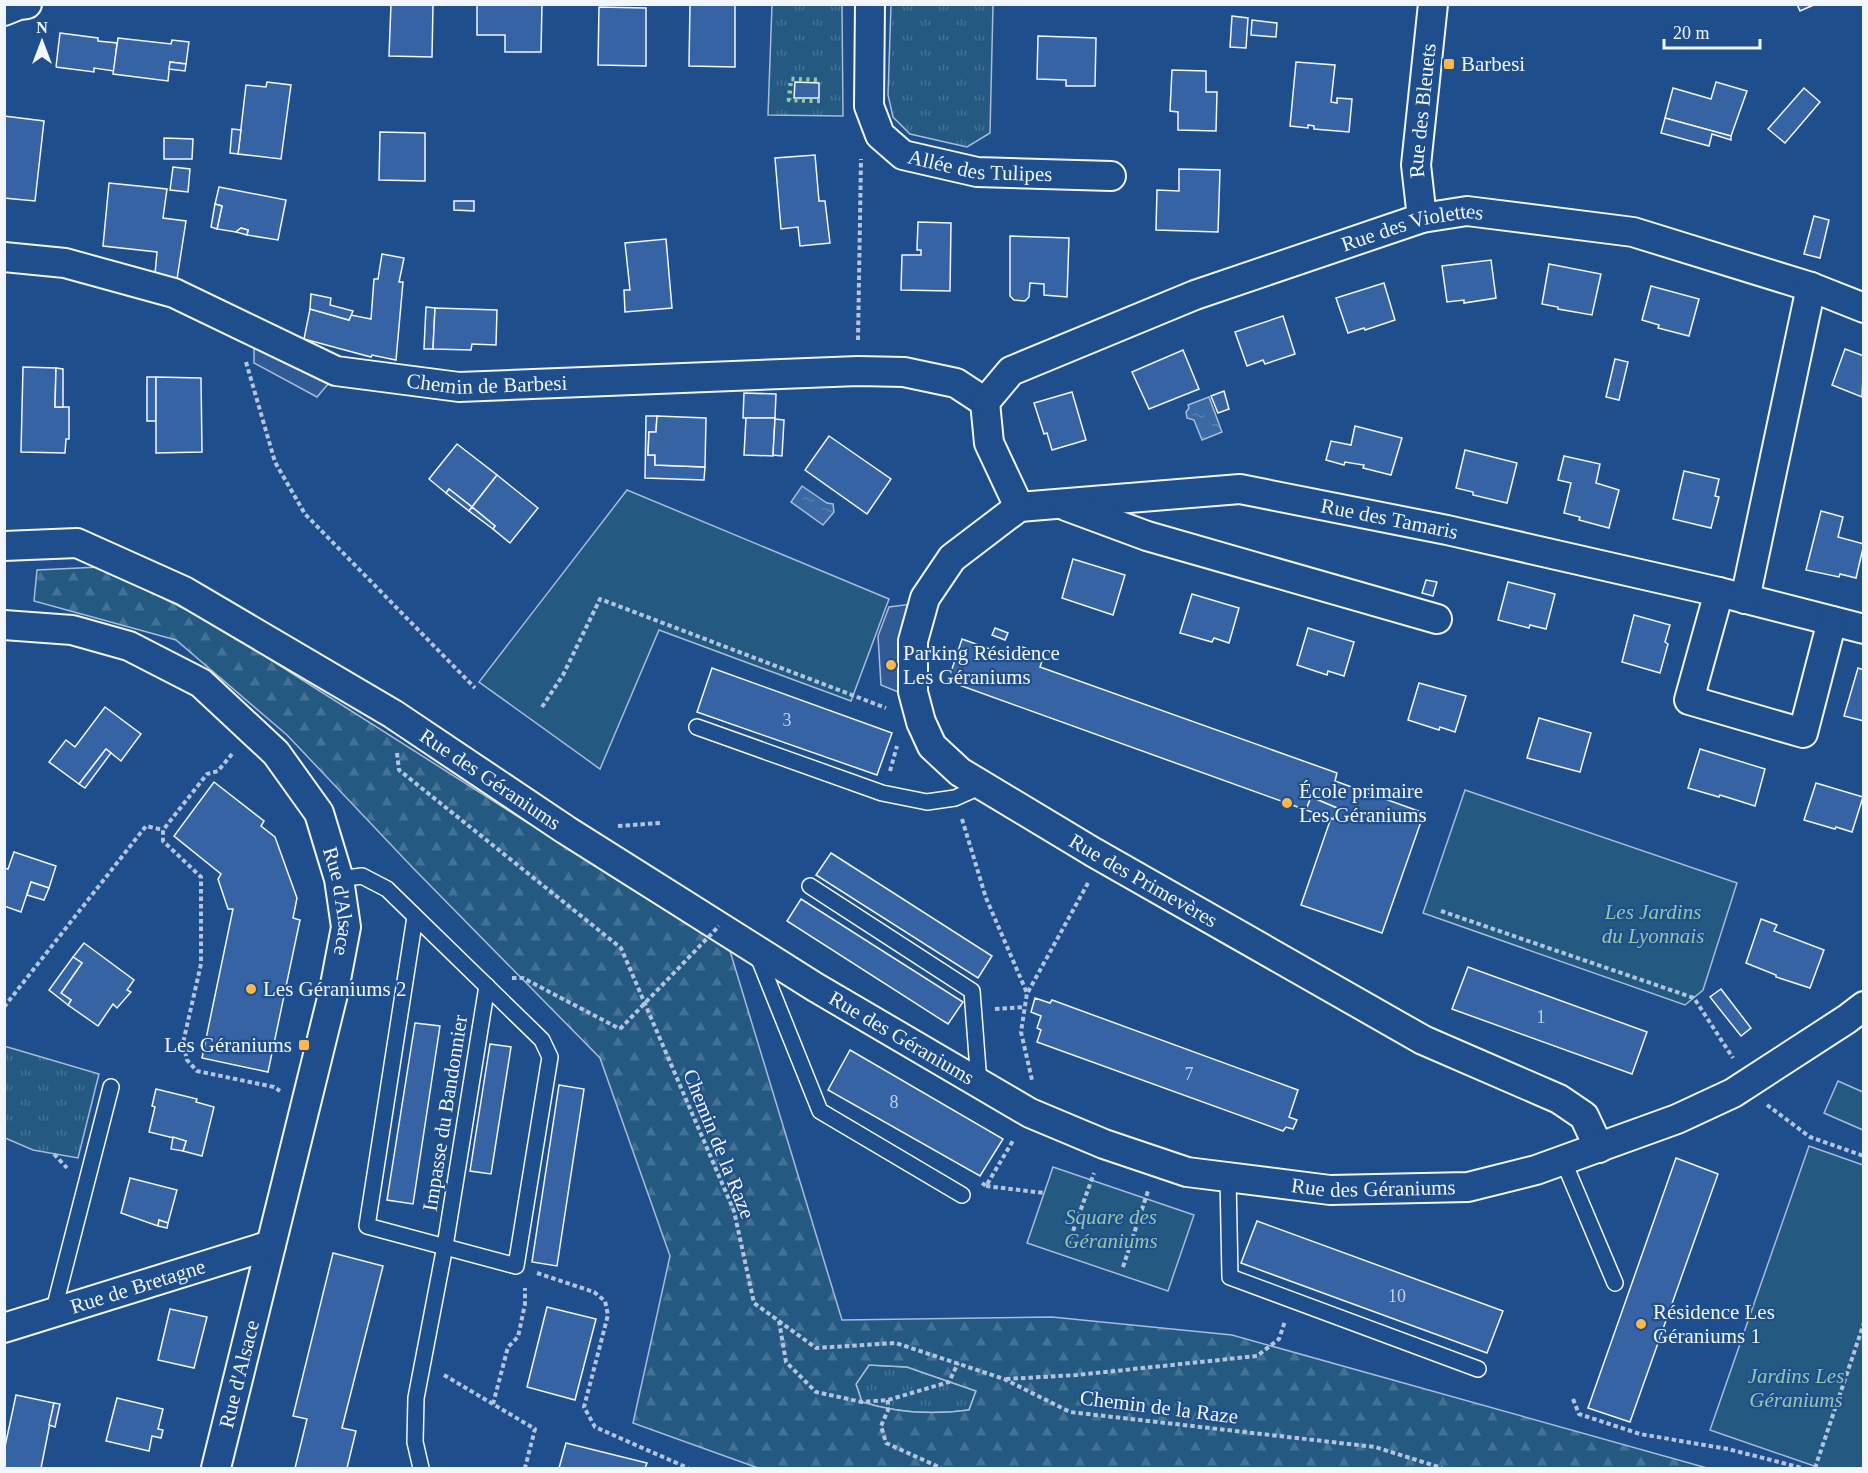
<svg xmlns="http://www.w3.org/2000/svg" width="1868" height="1473" viewBox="0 0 1868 1473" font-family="Georgia,serif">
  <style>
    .grass { fill: url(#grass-tufts); stroke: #a8bbd7; stroke-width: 1.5 }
    .forest { fill: url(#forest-firs); stroke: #a8bbd7; stroke-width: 1.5; fill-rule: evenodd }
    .green { fill: #245a82; stroke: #a8bbd7; stroke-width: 1.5 }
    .parking { fill: #305b95; stroke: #a8bbd7; stroke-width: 1.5 }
    .water { fill: url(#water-ripples); stroke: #a8bbd7; stroke-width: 1.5 }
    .building { fill: #3563a3; stroke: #f2f6ff; stroke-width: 1.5 }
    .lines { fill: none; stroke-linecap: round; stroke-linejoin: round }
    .lane-casing { stroke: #f2f6ff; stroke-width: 18 }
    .street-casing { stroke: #f2f6ff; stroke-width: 32 }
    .path { stroke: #b3c4dc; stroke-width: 4; stroke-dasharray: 4.5 3; stroke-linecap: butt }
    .lane { stroke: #1f4e8c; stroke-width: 15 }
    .street { stroke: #1f4e8c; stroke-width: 28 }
    .path-bridge { stroke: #b3c4dc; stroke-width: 4; stroke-dasharray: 4.5 3; stroke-linecap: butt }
    .hedge { stroke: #97c8a6; stroke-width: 4.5; stroke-dasharray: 3 4.5; stroke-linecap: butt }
    .poi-dot { fill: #ffb74d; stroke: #1f4e8c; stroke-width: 2 }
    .labels { text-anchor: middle; stroke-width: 4.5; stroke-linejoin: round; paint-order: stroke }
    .number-label { font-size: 18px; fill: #c3d1e8 }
    .poi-label { font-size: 21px; fill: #f2f6ff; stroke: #1f4e8c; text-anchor: start }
    .street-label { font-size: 21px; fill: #f2f6ff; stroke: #1f4e8c }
    .park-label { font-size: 21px; font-style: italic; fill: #97c8a6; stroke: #1f4e8c }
  </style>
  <defs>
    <pattern id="grass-tufts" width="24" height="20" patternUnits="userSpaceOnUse" patternTransform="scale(1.5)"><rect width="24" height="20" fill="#245a82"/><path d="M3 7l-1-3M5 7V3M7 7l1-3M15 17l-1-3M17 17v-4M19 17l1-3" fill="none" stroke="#447295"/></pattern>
    <pattern id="forest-firs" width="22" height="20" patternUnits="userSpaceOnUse" patternTransform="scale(1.5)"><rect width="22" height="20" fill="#245a82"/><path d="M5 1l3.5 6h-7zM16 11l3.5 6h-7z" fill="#447295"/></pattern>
    <pattern id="water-ripples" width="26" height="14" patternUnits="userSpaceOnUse" patternTransform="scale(1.5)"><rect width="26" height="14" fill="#3b69a3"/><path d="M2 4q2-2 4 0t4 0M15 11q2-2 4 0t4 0" fill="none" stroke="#587fb1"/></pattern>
  </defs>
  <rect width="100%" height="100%" fill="#1f4e8c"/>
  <g class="grass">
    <polygon points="772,5 841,5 842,6 843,116 768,115"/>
    <polygon points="891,5 993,5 990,133 967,147 910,134 893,117 888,95"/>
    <polygon points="4,1046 99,1074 78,1158 33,1150 5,1138"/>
    <path d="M 869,1365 L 907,1367 L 976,1391 L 969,1410 C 933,1415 897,1413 862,1402 L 856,1384 Z"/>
  </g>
  <path class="forest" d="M 100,567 L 211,622 L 730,951 L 842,1320 L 1052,1317 L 1232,1335 L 1707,1468 L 758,1468 L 633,1423 L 670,1256 L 600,1058 L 413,868 L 287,735 L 176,640 L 34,601 L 37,570 ZM 869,1365 L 907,1367 L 976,1391 L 969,1410 C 933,1415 897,1413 862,1402 L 856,1384 Z"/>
  <g class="green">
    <polygon points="627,490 889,599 851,701 659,630 600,769 479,682"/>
    <polygon points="1465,790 1737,883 1703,990 1685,1005 1423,913"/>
    <polygon points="1838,1081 1863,1092 1863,1130 1824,1113"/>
    <polygon points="1809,1146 1863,1165 1863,1468 1820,1468 1710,1430"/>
    <polygon points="1053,1167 1194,1215 1168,1291 1027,1243"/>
  </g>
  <g class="parking">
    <polygon points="254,341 329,383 317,397 254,363"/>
    <polygon points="912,604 903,694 881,685 878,636 889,607"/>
  </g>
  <g class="water">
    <polygon points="1209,397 1222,432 1202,440 1194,420 1187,418 1186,412 1189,408 1188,405"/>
    <polygon points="802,486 827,503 833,504 834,512 823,525 791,502"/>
  </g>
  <g class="building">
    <polygon points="391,4 433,4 432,57 389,56"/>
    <polygon points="477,4 542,4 541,52 505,52 505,35 477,35"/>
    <polygon points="690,4 735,4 735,67 689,66"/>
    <polygon points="1797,4 1816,4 1800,11"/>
    <polygon points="599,7 646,8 646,66 598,65"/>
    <polygon points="1232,16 1248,18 1246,48 1230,47"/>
    <polygon points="1252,20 1277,23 1276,37 1251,35"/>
    <polygon points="60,33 98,38 98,41 117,43 114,71 94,68 94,72 56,67"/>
    <polygon points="1038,36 1096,38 1095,86 1066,86 1066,80 1037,79"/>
    <polygon points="118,38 171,44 172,40 189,42 186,64 170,62 168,81 113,74"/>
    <polygon points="170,62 186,64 185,71 169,69"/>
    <polygon points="1296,62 1335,65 1331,102 1337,103 1337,98 1352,99 1349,132 1314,129 1314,126 1308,125 1308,128 1290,126"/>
    <polygon points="1172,70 1206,71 1206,92 1217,92 1216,131 1178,130 1178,112 1170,111"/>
    <polygon points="267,82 291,85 281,159 238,154 246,85 266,87"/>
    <polygon points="795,82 819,83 819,98 794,98"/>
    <polygon points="1716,82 1747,91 1731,136 1665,118 1673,88 1711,99"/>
    <polygon points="1804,88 1820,102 1785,143 1768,129"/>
    <polygon points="4,116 44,121 35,201 4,198"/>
    <polygon points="1665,118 1731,136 1731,140 1712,134 1709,146 1661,133"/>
    <polygon points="232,129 241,130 238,154 230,153"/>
    <polygon points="380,132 425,133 425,181 379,180"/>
    <polygon points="164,138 193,139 192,159 164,159"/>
    <polygon points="815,155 819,201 825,201 830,243 800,246 798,227 781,229 775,158"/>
    <polygon points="173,167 190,169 188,192 170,190"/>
    <polygon points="1179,169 1220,170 1218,232 1156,230 1157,190 1179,191"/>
    <polygon points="109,183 167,189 163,218 186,221 177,279 155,274 157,252 103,246"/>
    <polygon points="219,187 286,200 278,240 247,235 248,230 241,228 236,232 217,229 222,206 215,204"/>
    <polygon points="454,201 474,201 474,211 454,210"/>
    <polygon points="215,204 222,206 217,229 211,227"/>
    <polygon points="1814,216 1829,220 1820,258 1804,254"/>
    <polygon points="918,222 951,223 950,291 901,290 902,255 921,255 921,250 917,250"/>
    <polygon points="241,228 248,230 247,235 236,232"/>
    <polygon points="1010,236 1069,238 1067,297 1044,295 1044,284 1030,283 1029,297 1025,301 1014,300 1010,296"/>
    <polygon points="666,239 672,308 625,312 624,290 630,290 625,243"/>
    <polygon points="382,254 404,258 399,282 403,282 396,360 372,355 371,357 304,339 310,309 349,320 351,315 371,319 374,279 378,279"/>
    <polygon points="1491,260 1496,298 1464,303 1464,300 1447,302 1442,266"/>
    <polygon points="1549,264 1601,274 1592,315 1558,309 1558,307 1542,304"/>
    <polygon points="1384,283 1395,320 1365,330 1364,328 1348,333 1336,298"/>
    <polygon points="1651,286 1699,299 1689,336 1658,328 1659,325 1642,320"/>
    <polygon points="311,294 331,298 330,305 353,311 349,320 310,309"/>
    <polygon points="426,307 435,308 433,349 424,349"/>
    <polygon points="435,308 497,310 496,345 472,344 471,350 433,349"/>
    <polygon points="1283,316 1295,354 1265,364 1263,360 1247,366 1235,332"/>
    <polygon points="1845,349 1864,356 1862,397 1832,385"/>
    <polygon points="1183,350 1199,389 1149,409 1132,372"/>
    <polygon points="1615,359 1628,362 1619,400 1606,397"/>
    <polygon points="23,367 56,368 55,407 69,407 69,439 66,439 65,453 21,452"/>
    <polygon points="56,368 63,369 63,407 55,407"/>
    <rect x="147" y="377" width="9" height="44"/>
    <polygon points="156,377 201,378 202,452 156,453"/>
    <polygon points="1224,391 1229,409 1218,413 1211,396"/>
    <polygon points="1072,392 1086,440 1052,450 1047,433 1044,434 1034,403"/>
    <polygon points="744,393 776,394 775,418 743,418"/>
    <polygon points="646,416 657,416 656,432 649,432 648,455 655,455 655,465 705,467 704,480 645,478"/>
    <polygon points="657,416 706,418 705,467 655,465 655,455 648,455 649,432 656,432"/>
    <polygon points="746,418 775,418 773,456 744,455"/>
    <polygon points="775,419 784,420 782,456 773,455"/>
    <polygon points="1355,426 1402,438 1391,475 1363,468 1364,465 1345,462 1344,465 1326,460 1331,441 1351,445"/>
    <polygon points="829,436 891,479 867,514 805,470"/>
    <polygon points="457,444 497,475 472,507 449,489 446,493 429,479"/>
    <polygon points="1465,450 1517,463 1507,503 1473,495 1473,492 1456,488"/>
    <polygon points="1564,456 1600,464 1596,483 1619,490 1609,528 1579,520 1580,517 1564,513 1571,483 1558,480"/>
    <polygon points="1684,471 1719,479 1715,496 1719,497 1711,528 1673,519"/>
    <polygon points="497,475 538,508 510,543 493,529 495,526 472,507"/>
    <polygon points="449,489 472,507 469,511 446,493"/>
    <polygon points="472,507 495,526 493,529 469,511"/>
    <polygon points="1821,511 1843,517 1838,537 1864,544 1856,578 1840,574 1839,577 1806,570"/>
    <polygon points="1073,559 1125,575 1113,615 1062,598"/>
    <polygon points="1426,580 1437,582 1433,596 1422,593"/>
    <polygon points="1508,582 1555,594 1546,629 1530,625 1529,628 1498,620"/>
    <polygon points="1192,594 1239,608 1229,643 1214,638 1212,642 1180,633"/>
    <polygon points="1634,615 1670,625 1665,642 1668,644 1660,673 1622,662"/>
    <polygon points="995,628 1008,633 1005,640 992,635"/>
    <polygon points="1308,628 1354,642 1344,676 1328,671 1327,675 1297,665"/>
    <polygon points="962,639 1012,657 1017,645 1044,655 1040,667 1337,773 1335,781 1424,813 1382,933 1301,905 1331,818 1333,819 1337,808 1311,797 1306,810 948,681"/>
    <polygon points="712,668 892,733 877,775 697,712"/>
    <polygon points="1858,668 1864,670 1864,721 1844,716"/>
    <polygon points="1419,683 1466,696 1455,732 1440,727 1439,730 1408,720"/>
    <polygon points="105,707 141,734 121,761 106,749 79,784 49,762 66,740 75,747"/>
    <polygon points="1539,718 1591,733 1580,772 1527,758"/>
    <polygon points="106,749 111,753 85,788 79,784"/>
    <polygon points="1700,749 1765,769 1755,806 1720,795 1719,797 1688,788"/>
    <polygon points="214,782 264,821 261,826 275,837 297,898 293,918 300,920 268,1072 202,1058 233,909 228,909 218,879 221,874 174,836"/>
    <polygon points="1816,783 1863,797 1852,832 1836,827 1835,829 1804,820"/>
    <polygon points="1311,797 1337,808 1333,819 1306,810"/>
    <polygon points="14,852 56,866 49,888 31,882 21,912 4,906 4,868 8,869"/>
    <polygon points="831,853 992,956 978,978 816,875"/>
    <polygon points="31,882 49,888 44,900 27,895"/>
    <polygon points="801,899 963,1002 948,1024 787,921"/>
    <polygon points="1761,919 1777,925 1774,931 1824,950 1810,988 1776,977 1776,975 1746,963"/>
    <polygon points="84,943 134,980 127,990 131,992 117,1008 113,1004 98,1026 68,1005 71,1000 61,993 82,963 73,957"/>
    <polygon points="73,957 82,963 61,993 71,1000 68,1005 49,990"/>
    <polygon points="1468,967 1647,1032 1632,1074 1452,1009"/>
    <polygon points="1721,989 1751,1028 1741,1036 1710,997"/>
    <polygon points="1035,998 1050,1003 1052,1000 1298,1090 1289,1117 1297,1120 1293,1129 1286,1127 1283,1131 1037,1042 1041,1030 1037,1028 1041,1016 1031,1012"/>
    <polygon points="415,1023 440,1026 413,1204 387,1200"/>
    <polygon points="490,1044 511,1047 491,1174 470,1171"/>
    <polygon points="850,1050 1003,1139 980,1176 828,1090"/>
    <polygon points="559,1085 584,1089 557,1266 532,1262"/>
    <polygon points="156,1089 197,1099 196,1102 214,1107 202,1156 183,1151 186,1141 149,1132 155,1107 152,1106"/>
    <polygon points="173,1137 186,1141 183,1151 171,1149"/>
    <polygon points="1676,1158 1718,1174 1630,1422 1588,1408"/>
    <polygon points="130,1178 177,1190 168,1223 159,1220 158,1226 121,1213"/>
    <polygon points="159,1220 168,1223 167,1228 158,1226"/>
    <polygon points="1257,1221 1503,1311 1487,1353 1241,1263"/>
    <polygon points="333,1253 383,1266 342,1428 356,1431 347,1468 295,1468 307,1419 293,1416"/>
    <polygon points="547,1307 596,1319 575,1400 527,1387"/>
    <polygon points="170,1309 207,1317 194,1368 158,1360"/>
    <polygon points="16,1395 54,1403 41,1468 4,1468 4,1451"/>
    <polygon points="117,1398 163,1409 158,1429 163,1430 161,1438 152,1436 149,1451 106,1441"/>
    <polygon points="54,1403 60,1404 55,1427 49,1425"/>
    <polygon points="566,1443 647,1463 645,1468 559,1468"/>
  </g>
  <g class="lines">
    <defs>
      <g id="lane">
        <polyline points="697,727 882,793 927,802 955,798 982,786"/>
        <polyline points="339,879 362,876 387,889 542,1040 550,1057 516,1266 367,1226 415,917"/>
        <polyline points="810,886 972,991 979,1083"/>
        <polyline points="757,954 820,1111 962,1195"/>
        <polyline points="1563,1160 1615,1283"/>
        <polyline points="1228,1177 1230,1277 1478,1369"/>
        <polyline points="53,1313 111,1087"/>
        <polyline points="421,1468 415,1442 416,1398 445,1246 487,986"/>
      </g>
      <g id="street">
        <path id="s1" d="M 870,4 L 869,106 L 880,135 L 903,155 L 977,172 L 1111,176"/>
        <polyline points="4,11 19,5 27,4"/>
        <path id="s2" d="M 1422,218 L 1416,165 L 1433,4"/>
        <path id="s3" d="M 4,257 L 65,263 L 174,293 L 336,371 L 459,387 L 858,371 L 904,372 L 956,383 L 985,402"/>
        <path id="s4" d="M 985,402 L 989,443 L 1019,507 L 1240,489 L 1447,530 L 1719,592 L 1864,629"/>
        <path id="s5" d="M 985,402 L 1011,371 L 1195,295 L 1422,218 L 1467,211 L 1633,232 L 1811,287 L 1864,308"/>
        <polyline points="1066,506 1147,536 1437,619"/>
        <path id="s6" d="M 1019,507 L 952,558 L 925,598 L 913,641 L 913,692 L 921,722 L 932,746 L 960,772 L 1093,852 L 1423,1040 L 1559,1099 L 1584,1116 L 1599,1148"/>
        <path id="s7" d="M 4,546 L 77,543 L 184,591 L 393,714 L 566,830 L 815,987 L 1030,1113 L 1104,1144 L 1187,1172 L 1330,1190 L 1468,1187 L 1536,1170 L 1677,1119 L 1733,1093 L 1847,1019 L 1864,1006"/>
        <polyline points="1719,592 1689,700 1803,733 1832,621"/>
        <polyline points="1745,599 1811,287"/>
        <path id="s8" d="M 4,625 L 72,630 L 129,646 L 201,683 L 276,753 L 319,813 L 339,879 L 346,927 L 334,990 L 216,1468"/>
        <path id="s9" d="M 4,1328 L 271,1245"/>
      </g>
    </defs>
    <use href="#lane" class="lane-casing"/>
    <use href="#street" class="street-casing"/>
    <g class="path">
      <polyline points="858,340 861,159"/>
      <polyline points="246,362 275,462 305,514 475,688"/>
      <polyline points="542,707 563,675 600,599 886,708"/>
      <polyline points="397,753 399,770 621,948 734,1211 754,1303 816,1348 896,1343 1004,1379 1070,1412 1375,1447 1442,1468"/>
      <polyline points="232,754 218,771 207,774 163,830 163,841 201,877 201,964 183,1043 187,1060 197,1071 274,1087 280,1091"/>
      <polyline points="890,771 897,746"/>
      <polyline points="962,819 986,898 1027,993 1021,1032 1032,1080"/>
      <polyline points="618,826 660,823"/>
      <polyline points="1441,911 1694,998 1733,1058"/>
      <polyline points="512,978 523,978 620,1029"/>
      <polyline points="1028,992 1088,883"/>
      <polyline points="4,1007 146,826 163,830"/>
      <polyline points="995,1009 1025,1007"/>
      <polyline points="1767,1105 1810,1137 1864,1156"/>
      <polyline points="54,1154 67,1168"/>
      <polyline points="982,1183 986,1186 1014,1139"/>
      <polyline points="986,1186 1044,1193"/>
      <polyline points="1068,1245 1094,1173"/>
      <polyline points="1123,1267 1148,1191"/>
      <polyline points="537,1273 594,1292 605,1301 608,1315 584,1407 595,1427 688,1468"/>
      <polyline points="779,1321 786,1362 816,1392 862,1402 888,1400 949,1382 958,1363"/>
      <polyline points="444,1375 535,1429 525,1468"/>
      <polyline points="1006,1379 1077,1375 1257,1356 1279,1339 1285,1321"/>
      <polyline points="1573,1399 1579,1414 1640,1434 1728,1449 1802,1468"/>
      <polyline points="888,1400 888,1410 881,1426 886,1443 941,1468"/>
      <polyline points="493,1404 508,1347 518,1337 525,1304 525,1288"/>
      <polyline points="1815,1468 1864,1323"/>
    </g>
    <use href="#lane" class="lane"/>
    <use href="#street" class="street"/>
    <polyline class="path-bridge" points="620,1029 719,926"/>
    <polyline class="hedge" points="820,101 789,100 791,79 821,80"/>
  </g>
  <g class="poi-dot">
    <rect x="1443" y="58" width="12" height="12" rx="3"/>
    <circle cx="891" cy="665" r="6"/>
    <circle cx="1287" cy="803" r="6"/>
    <circle cx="251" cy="989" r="6"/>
    <rect x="298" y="1039" width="12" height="12" rx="3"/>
    <circle cx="1641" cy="1324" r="6"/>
  </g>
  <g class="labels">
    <g class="number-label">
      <text x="787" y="726">3</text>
      <text x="1541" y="1023">1</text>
      <text x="1189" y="1080">7</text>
      <text x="894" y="1108">8</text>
      <text x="1397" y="1302">10</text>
    </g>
    <g class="poi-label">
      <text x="1461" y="71">Barbesi</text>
      <text x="903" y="660">Parking Résidence<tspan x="903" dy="24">Les Géraniums</tspan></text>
      <text x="1299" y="798">École primaire<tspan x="1299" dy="24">Les Géraniums</tspan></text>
      <text x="263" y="996">Les Géraniums 2</text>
      <text x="292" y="1052" text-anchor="end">Les Géraniums</text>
      <text x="1653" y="1319">Résidence Les<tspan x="1653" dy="24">Géraniums 1</tspan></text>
    </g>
    <g class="street-label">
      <text dy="7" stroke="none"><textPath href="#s2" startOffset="108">Rue des Bleuets</textPath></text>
      <text dy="7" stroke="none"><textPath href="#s1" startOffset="242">Allée des Tulipes</textPath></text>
      <text dy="7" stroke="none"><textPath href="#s5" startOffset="468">Rue des Violettes</textPath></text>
      <text dy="7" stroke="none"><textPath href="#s3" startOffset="506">Chemin de Barbesi</textPath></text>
      <text dy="7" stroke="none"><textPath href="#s4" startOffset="486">Rue des Tamaris</textPath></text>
      <text dy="7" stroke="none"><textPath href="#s7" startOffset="550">Rue des Géraniums</textPath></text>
      <text dy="7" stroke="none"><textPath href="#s6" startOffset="537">Rue des Primevères</textPath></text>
      <text dy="7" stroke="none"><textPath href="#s8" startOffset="476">Rue d'Alsace</textPath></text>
      <text dy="7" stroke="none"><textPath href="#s7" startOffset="1036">Rue des Géraniums</textPath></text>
      <text transform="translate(445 1113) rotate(-81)" y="7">Impasse du Bandonnier</text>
      <text transform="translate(719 1144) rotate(68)" y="7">Chemin de la Raze</text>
      <text dy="7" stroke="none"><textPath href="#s7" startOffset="1540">Rue des Géraniums</textPath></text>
      <text dy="7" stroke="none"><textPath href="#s9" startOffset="140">Rue de Bretagne</textPath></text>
      <text transform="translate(239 1374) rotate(-76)" y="7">Rue d'Alsace</text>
      <text transform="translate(1159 1407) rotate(7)" y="7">Chemin de la Raze</text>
    </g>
    <g class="park-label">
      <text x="1653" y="919">Les Jardins<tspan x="1653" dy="24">du Lyonnais</tspan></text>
      <text x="1111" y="1224">Square des<tspan x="1111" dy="24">Géraniums</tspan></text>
      <text x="1796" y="1383">Jardins Les<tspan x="1796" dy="24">Géraniums</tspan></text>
    </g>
  </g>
  <rect width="1868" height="1473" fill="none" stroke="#f2f6ff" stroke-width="12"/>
  <g transform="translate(42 42)" stroke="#1f4e8c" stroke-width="4.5" paint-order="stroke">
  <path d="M0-4.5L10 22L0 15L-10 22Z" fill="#f2f6ff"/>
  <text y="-9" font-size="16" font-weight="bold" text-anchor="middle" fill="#f2f6ff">N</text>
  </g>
  <path d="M1664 39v9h96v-9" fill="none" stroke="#f2f6ff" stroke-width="3"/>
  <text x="1673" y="39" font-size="18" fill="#f2f6ff" stroke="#1f4e8c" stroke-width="4.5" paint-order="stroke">20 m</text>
</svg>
